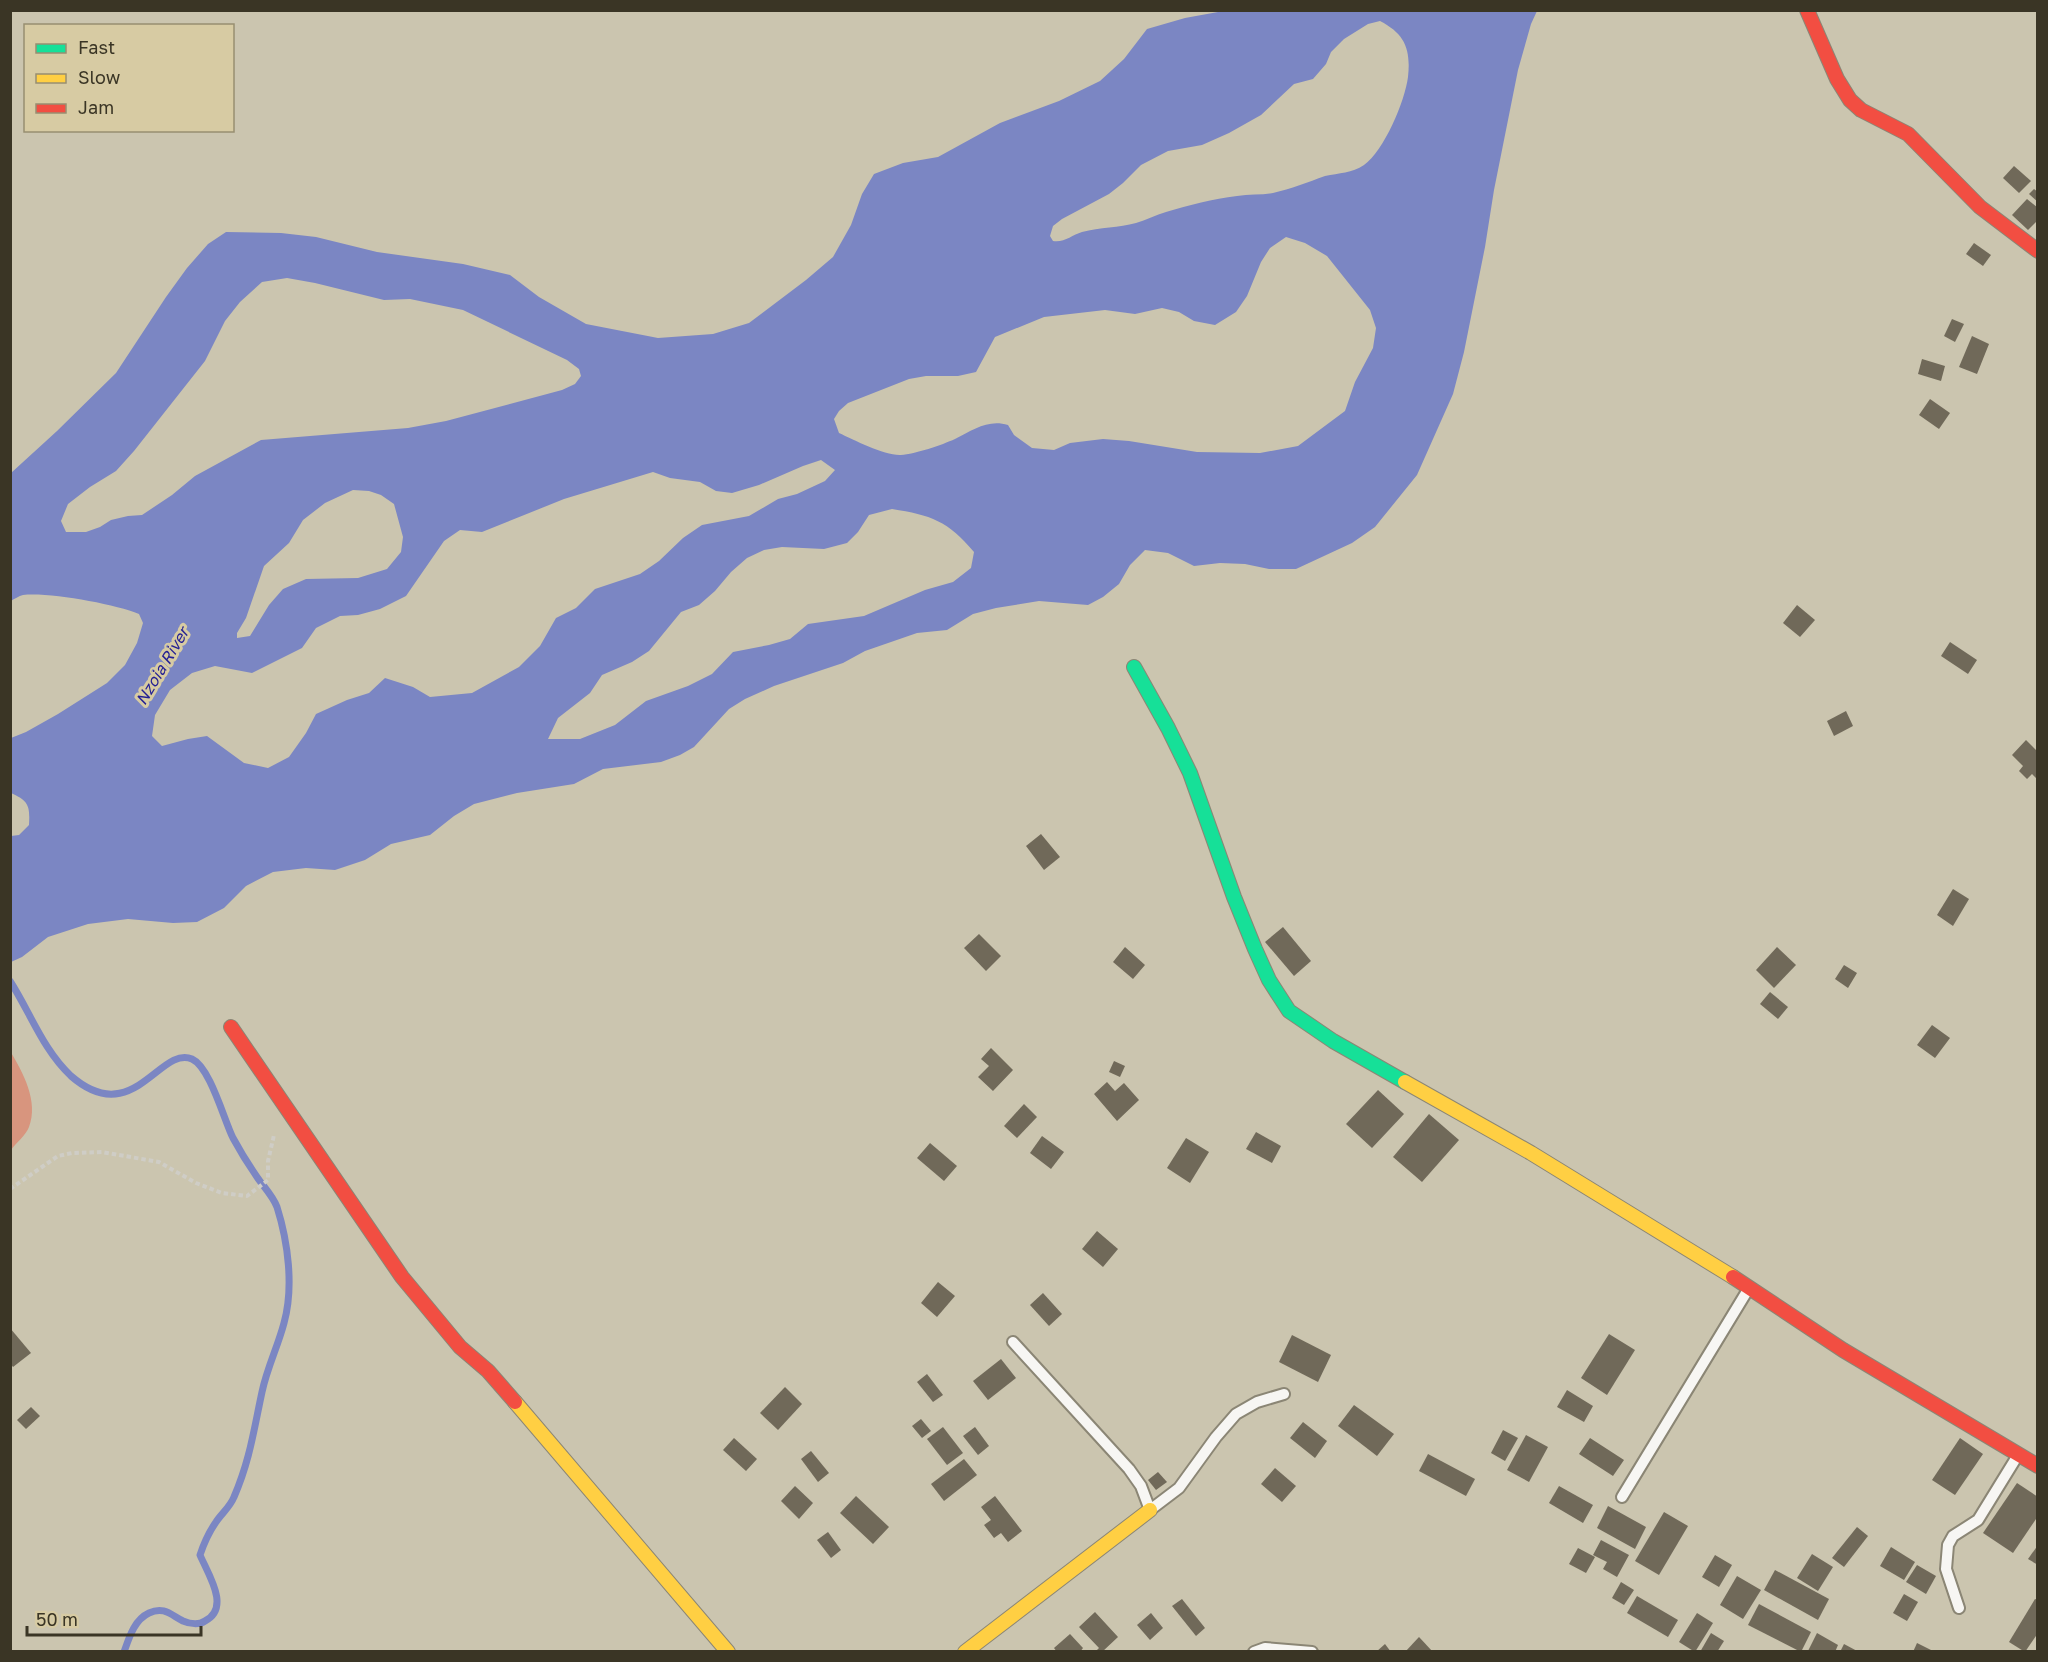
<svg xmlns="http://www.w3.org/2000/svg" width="2048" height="1662" viewBox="0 0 2048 1662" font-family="'Golos Text',sans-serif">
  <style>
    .forest { fill: #d8957e }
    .water { fill: #7b86c3; fill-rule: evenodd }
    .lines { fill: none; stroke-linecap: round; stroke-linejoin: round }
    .stream { stroke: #7b86c3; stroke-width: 7 }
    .building { fill: #706959 }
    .lane-casing { stroke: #8b8675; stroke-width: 14 }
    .fast-casing { stroke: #8b8675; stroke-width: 16 }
    .slow-casing { stroke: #8b8675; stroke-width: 16 }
    .jam-casing { stroke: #8b8675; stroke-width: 16 }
    .path { stroke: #cfcdc6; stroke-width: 4; stroke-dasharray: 4.5 3; stroke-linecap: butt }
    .lane { stroke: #f7f6f3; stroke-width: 10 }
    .fast { stroke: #16e098; stroke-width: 14 }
    .slow { stroke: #ffcf43; stroke-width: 14 }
    .jam { stroke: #f24e42; stroke-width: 14 }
    .labels { text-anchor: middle; stroke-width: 6; stroke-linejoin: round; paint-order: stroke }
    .water-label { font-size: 16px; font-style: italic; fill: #231f94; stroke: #d7cba3 }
  </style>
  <rect width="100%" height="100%" fill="#cbc5af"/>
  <path class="forest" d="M 10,1051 C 23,1072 39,1102 29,1127 C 26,1135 16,1143 11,1150 Z"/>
  <path class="water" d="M 1229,10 L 1537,11 L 1531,24 L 1518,70 L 1494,190 L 1485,247 L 1464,352 L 1453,394 L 1417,475 L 1375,527 L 1352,543 L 1296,569 L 1269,569 L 1245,564 L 1220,563 L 1194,566 L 1168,553 L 1145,550 L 1130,565 L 1119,584 L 1103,597 L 1088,605 L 1039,601 L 996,608 L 973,614 L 947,630 L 917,633 L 865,651 L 843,663 L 774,686 L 745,699 L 729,709 L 694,747 L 680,755 L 661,762 L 603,769 L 574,784 L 517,793 L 474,804 L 454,816 L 430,835 L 391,844 L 365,860 L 335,870 L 306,868 L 273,872 L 246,886 L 224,908 L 197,922 L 173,923 L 128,919 L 88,924 L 48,937 L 22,957 L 11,962 L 11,836 L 19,835 L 29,825 C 30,806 29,801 11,793 L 11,738 L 26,732 L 58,714 L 107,683 L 125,665 L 137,643 L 143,623 L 139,614 C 115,604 49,592 23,595 C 19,596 14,599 11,601 L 11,473 L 57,431 L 116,373 L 166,297 L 187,268 L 208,244 L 226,232 L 281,233 L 316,237 L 377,252 L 463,264 L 510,275 L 539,297 L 586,324 L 658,338 L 713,334 L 749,323 L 806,280 L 833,257 L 851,225 L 862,194 L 874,174 L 903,163 L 938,157 L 1000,123 L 1059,101 L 1100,81 L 1124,59 L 1147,29 L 1185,18 ZM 1380,21 C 1405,34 1411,49 1408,77 C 1405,101 1384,151 1364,165 C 1352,173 1339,173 1325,176 C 1308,182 1291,189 1273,193 C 1261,195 1249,194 1237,196 C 1213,199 1189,205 1166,212 C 1156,215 1146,220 1136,223 C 1119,228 1100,227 1082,232 C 1072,235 1064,243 1053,241 L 1050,236 L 1053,226 L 1062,219 L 1109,194 L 1123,183 L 1141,165 L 1168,151 L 1202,145 L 1229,133 L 1261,115 L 1294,84 L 1313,79 L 1326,64 L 1331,52 L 1344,39 L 1368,24 ZM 1286,237 L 1305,243 L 1327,256 L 1370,310 L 1376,328 L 1373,348 L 1355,382 L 1345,411 L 1298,446 L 1260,453 L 1197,452 L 1129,441 L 1103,439 L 1070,443 L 1054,450 L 1032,448 L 1014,435 L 1008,425 C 988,419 973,430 955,439 C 942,445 915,454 901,455 C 885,456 854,440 839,433 L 834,419 L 839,411 L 848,403 L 909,379 L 926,376 L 958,376 L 976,372 L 995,337 L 1044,317 L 1105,310 L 1135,314 L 1162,308 L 1179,312 L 1194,321 L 1215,325 L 1236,312 L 1247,296 L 1261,262 L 1270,248 ZM 287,278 L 315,283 L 384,300 L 410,299 L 463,310 L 567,360 L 579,369 L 581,376 L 575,384 L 562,390 L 446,421 L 408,428 L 261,440 L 195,476 L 172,495 L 142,515 L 128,516 L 111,520 L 100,527 L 86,532 L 66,532 L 61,521 L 68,504 L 90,487 L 116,471 L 134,451 L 205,361 L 225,321 L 240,302 L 262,282 ZM 821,460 L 835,470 L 825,481 L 797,494 L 778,499 L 749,516 L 702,525 L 683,538 L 659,561 L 640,574 L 595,589 L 576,608 L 556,618 L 540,646 L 519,667 L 472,693 L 430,697 L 413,687 L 385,678 L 369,693 L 347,700 L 316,714 L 306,733 L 289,757 L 268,768 L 244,763 L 207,736 L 188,739 L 162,746 L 152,736 L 155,715 L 170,690 L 192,673 L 215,666 L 252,673 L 302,648 L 316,628 L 340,616 L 358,615 L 380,609 L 406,596 L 444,541 L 460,530 L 482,532 L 564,499 L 653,472 L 670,478 L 700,482 L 716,491 L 732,493 L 759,485 L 803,466 ZM 353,490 L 369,491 L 381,495 L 394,504 L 403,537 L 401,552 L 387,569 L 358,578 L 306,579 L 283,589 L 269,605 L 250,636 L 237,638 L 237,633 L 246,618 L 264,566 L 289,543 L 303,520 L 325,503 ZM 892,509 C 931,515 948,521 974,552 L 971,568 L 953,582 L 925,590 L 864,616 L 808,624 L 790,639 L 769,645 L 733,652 L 712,674 L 688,686 L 646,701 L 615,725 L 580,739 L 548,739 L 558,718 L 590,693 L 602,675 L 632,662 L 649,651 L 681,612 L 699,605 L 715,591 L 731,572 L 747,558 L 764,550 L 782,547 L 824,549 L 847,543 L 858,532 L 869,515 Z"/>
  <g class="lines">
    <path class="stream" d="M 10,981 C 30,1012 43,1050 71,1076 C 133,1130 160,1045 192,1059 C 210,1067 224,1120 233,1138 C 240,1151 248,1164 257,1177 C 263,1186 273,1196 277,1207 C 288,1242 294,1287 284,1323 C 278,1346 267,1368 262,1392 C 254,1429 250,1460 234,1497 C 230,1507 222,1513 216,1522 C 209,1532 204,1543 200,1555 C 208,1574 231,1608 205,1621 C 199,1625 190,1624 183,1621 C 171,1615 164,1606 149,1613 C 134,1620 129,1638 124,1652"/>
  </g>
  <g class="building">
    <polygon points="2014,166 2031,181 2019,193 2003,178"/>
    <polygon points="2034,189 2038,192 2038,202 2029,194"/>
    <polygon points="2027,199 2038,208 2038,220 2028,230 2012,215"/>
    <polygon points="1974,243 1991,255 1983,266 1966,254"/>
    <polygon points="1952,319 1964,324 1955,342 1944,336"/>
    <polygon points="1972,336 1989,344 1977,374 1959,367"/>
    <polygon points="1922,359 1945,366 1941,381 1918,374"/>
    <polygon points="1930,399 1950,413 1939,429 1919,415"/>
    <polygon points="1797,605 1815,620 1800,637 1783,623"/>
    <polygon points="1950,642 1977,660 1968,674 1941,656"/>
    <polygon points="1846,711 1853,726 1834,736 1827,721"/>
    <polygon points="2026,740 2038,752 2038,780 2032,774 2027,779 2019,771 2023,766 2012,755"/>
    <polygon points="1041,834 1060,857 1044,870 1026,846"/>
    <polygon points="1953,889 1969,899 1953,926 1937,915"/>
    <polygon points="1283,927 1311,961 1294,976 1265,942"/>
    <polygon points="979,934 1001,956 986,971 964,948"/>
    <polygon points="1125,947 1145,965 1133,979 1113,962"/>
    <polygon points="1777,947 1796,965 1774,988 1756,970"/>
    <polygon points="1844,965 1857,973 1848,988 1835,979"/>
    <polygon points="1770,992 1788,1007 1778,1019 1760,1004"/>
    <polygon points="1932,1025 1950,1038 1935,1058 1917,1045"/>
    <polygon points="991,1048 1013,1070 993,1091 978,1077 989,1066 981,1059"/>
    <polygon points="1114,1061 1125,1066 1120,1077 1109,1072"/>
    <polygon points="1107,1082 1115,1091 1124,1083 1139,1100 1117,1121 1094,1094"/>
    <polygon points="1378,1090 1404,1114 1372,1148 1346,1124"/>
    <polygon points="1024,1104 1037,1117 1017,1138 1004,1126"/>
    <polygon points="1429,1114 1459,1140 1422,1182 1393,1157"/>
    <polygon points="1256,1132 1281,1146 1272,1163 1246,1149"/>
    <polygon points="1042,1136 1064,1152 1051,1169 1030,1153"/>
    <polygon points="1186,1138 1209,1152 1190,1183 1167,1168"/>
    <polygon points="930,1143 957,1166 944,1181 917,1158"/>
    <polygon points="1097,1231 1118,1249 1103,1267 1082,1249"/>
    <polygon points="938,1282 955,1296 937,1317 921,1303"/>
    <polygon points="1043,1293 1062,1314 1049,1326 1030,1305"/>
    <polygon points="10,1328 31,1353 13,1367 10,1363"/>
    <polygon points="1609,1334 1635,1350 1607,1395 1581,1378"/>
    <polygon points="1292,1335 1331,1355 1318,1382 1279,1362"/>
    <polygon points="1001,1359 1016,1378 988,1400 973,1381"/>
    <polygon points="927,1374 943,1395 933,1402 917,1382"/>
    <polygon points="785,1387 802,1404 778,1430 760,1413"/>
    <polygon points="1567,1390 1593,1406 1584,1422 1557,1407"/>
    <polygon points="1354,1405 1394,1434 1377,1456 1338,1426"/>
    <polygon points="31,1407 40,1416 26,1429 17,1420"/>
    <polygon points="921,1419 931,1431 922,1438 912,1426"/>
    <polygon points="1303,1422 1327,1441 1315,1458 1290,1438"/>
    <polygon points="943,1427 963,1453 947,1465 927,1439"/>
    <polygon points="975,1427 989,1446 978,1455 963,1436"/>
    <polygon points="1503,1430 1518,1438 1505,1461 1491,1453"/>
    <polygon points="1526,1435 1548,1447 1529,1482 1507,1470"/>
    <polygon points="734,1438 757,1459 746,1471 723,1450"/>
    <polygon points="1590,1438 1624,1460 1613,1476 1579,1454"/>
    <polygon points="1960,1438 1983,1454 1955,1495 1932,1480"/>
    <polygon points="811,1451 829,1473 818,1482 801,1459"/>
    <polygon points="1428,1454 1475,1479 1466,1496 1419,1471"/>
    <polygon points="964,1459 977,1475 944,1501 931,1484"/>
    <polygon points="1275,1468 1296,1486 1282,1502 1261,1484"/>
    <polygon points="1158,1472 1167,1482 1156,1490 1148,1480"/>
    <polygon points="2017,1483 2038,1497 2038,1516 2013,1553 1983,1533"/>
    <polygon points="795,1486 813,1503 799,1519 781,1501"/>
    <polygon points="1559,1486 1593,1505 1583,1523 1549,1503"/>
    <polygon points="856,1496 889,1527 873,1544 840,1513"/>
    <polygon points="995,1496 1022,1531 1008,1542 1001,1533 994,1538 984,1525 991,1520 981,1507"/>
    <polygon points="1608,1506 1646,1527 1635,1549 1597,1528"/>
    <polygon points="1664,1512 1688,1526 1659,1575 1635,1561"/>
    <polygon points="1857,1527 1868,1536 1844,1567 1832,1558"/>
    <polygon points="828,1532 841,1550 831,1558 817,1540"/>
    <polygon points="1601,1540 1629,1555 1617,1577 1603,1569 1607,1562 1593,1555"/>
    <polygon points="2038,1545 2038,1565 2028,1559"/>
    <polygon points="1891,1547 1915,1562 1904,1580 1880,1566"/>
    <polygon points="1578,1548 1595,1557 1586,1573 1569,1564"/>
    <polygon points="1812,1554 1833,1567 1818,1591 1797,1578"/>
    <polygon points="1715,1555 1732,1565 1719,1587 1702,1577"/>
    <polygon points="1917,1565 1936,1576 1926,1594 1906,1582"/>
    <polygon points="1775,1570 1829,1599 1818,1620 1764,1590"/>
    <polygon points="1737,1576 1761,1590 1743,1619 1720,1605"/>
    <polygon points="1621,1582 1634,1590 1624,1605 1612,1598"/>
    <polygon points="1904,1594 1918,1602 1907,1621 1893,1613"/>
    <polygon points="1637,1596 1678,1620 1668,1637 1627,1613"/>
    <polygon points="1182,1599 1205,1628 1196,1636 1172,1606"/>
    <polygon points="2035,1599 2038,1600 2038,1633 2025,1652 2009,1642"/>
    <polygon points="1759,1604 1811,1632 1801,1652 1748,1625"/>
    <polygon points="1095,1612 1118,1637 1102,1652 1095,1652 1099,1648 1079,1627"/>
    <polygon points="1151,1613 1163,1628 1150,1640 1137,1625"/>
    <polygon points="1697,1613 1713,1623 1695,1652 1679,1642"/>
    <polygon points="1711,1633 1724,1641 1717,1652 1700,1652"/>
    <polygon points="1817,1633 1838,1645 1835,1652 1808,1651"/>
    <polygon points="1070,1634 1083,1648 1080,1652 1057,1652 1054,1648"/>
    <polygon points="1419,1637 1433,1652 1405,1652"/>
    <polygon points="1917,1643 1935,1652 1913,1652"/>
    <polygon points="1385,1644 1391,1652 1376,1652"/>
    <polygon points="1844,1644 1859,1652 1840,1652"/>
  </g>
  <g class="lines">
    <defs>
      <g id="lane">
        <polyline points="1013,1342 1129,1469 1141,1486 1150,1510 1179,1488 1216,1437 1236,1414 1257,1402 1284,1394"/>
        <polyline points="1622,1497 1749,1288"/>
        <polyline points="1959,1608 1946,1569 1948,1545 1953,1536 1978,1520 2018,1455"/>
        <polyline points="1254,1652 1265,1648 1312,1652"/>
      </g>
      <polyline id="fast" points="1134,667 1168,728 1190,773 1234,897 1255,949 1269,980 1289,1011 1333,1041 1405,1082"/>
      <g id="slow">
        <polyline points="1405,1082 1531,1153 1733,1277"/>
        <polyline points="515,1402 728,1652"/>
        <polyline points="965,1652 1150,1510"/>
      </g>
      <g id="jam">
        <polyline points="1807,10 1837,79 1850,100 1861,110 1908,134 1980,207 2038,251"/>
        <polyline points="231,1027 402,1277 460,1347 488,1371 515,1402"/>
        <polyline points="1733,1277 1843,1350 2038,1466"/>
      </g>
    </defs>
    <use href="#lane" class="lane-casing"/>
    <use href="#fast" class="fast-casing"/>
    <use href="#slow" class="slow-casing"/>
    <use href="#jam" class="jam-casing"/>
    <polyline class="path" points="10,1189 58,1156 72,1153 102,1152 159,1162 196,1183 222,1193 247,1196 268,1180 268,1161 274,1135"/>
    <use href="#lane" class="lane"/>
    <use href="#fast" class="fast"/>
    <use href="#slow" class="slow"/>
    <use href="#jam" class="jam"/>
  </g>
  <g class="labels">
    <g class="water-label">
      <text transform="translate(162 666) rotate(-59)" y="6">Nzoia River</text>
    </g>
  </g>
  <rect width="2048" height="1662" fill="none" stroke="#3a3525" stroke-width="24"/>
  <rect x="24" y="24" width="210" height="108" fill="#d7cba3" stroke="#988f71" stroke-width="1.5"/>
  <rect x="36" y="44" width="30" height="9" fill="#16e098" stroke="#988f71" stroke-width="1.5"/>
  <text x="78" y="54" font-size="18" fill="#3a3525">Fast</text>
  <rect x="36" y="74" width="30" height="9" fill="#ffcf43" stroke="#988f71" stroke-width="1.5"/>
  <text x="78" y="84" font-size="18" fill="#3a3525">Slow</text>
  <rect x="36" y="104" width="30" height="9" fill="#f24e42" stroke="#988f71" stroke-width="1.5"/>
  <text x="78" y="114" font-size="18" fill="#3a3525">Jam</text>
  <path d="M27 1626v9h174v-9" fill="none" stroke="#3a3525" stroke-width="3"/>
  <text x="36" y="1626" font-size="18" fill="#3a3525" stroke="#d7cba3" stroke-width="4.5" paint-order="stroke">50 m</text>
</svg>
